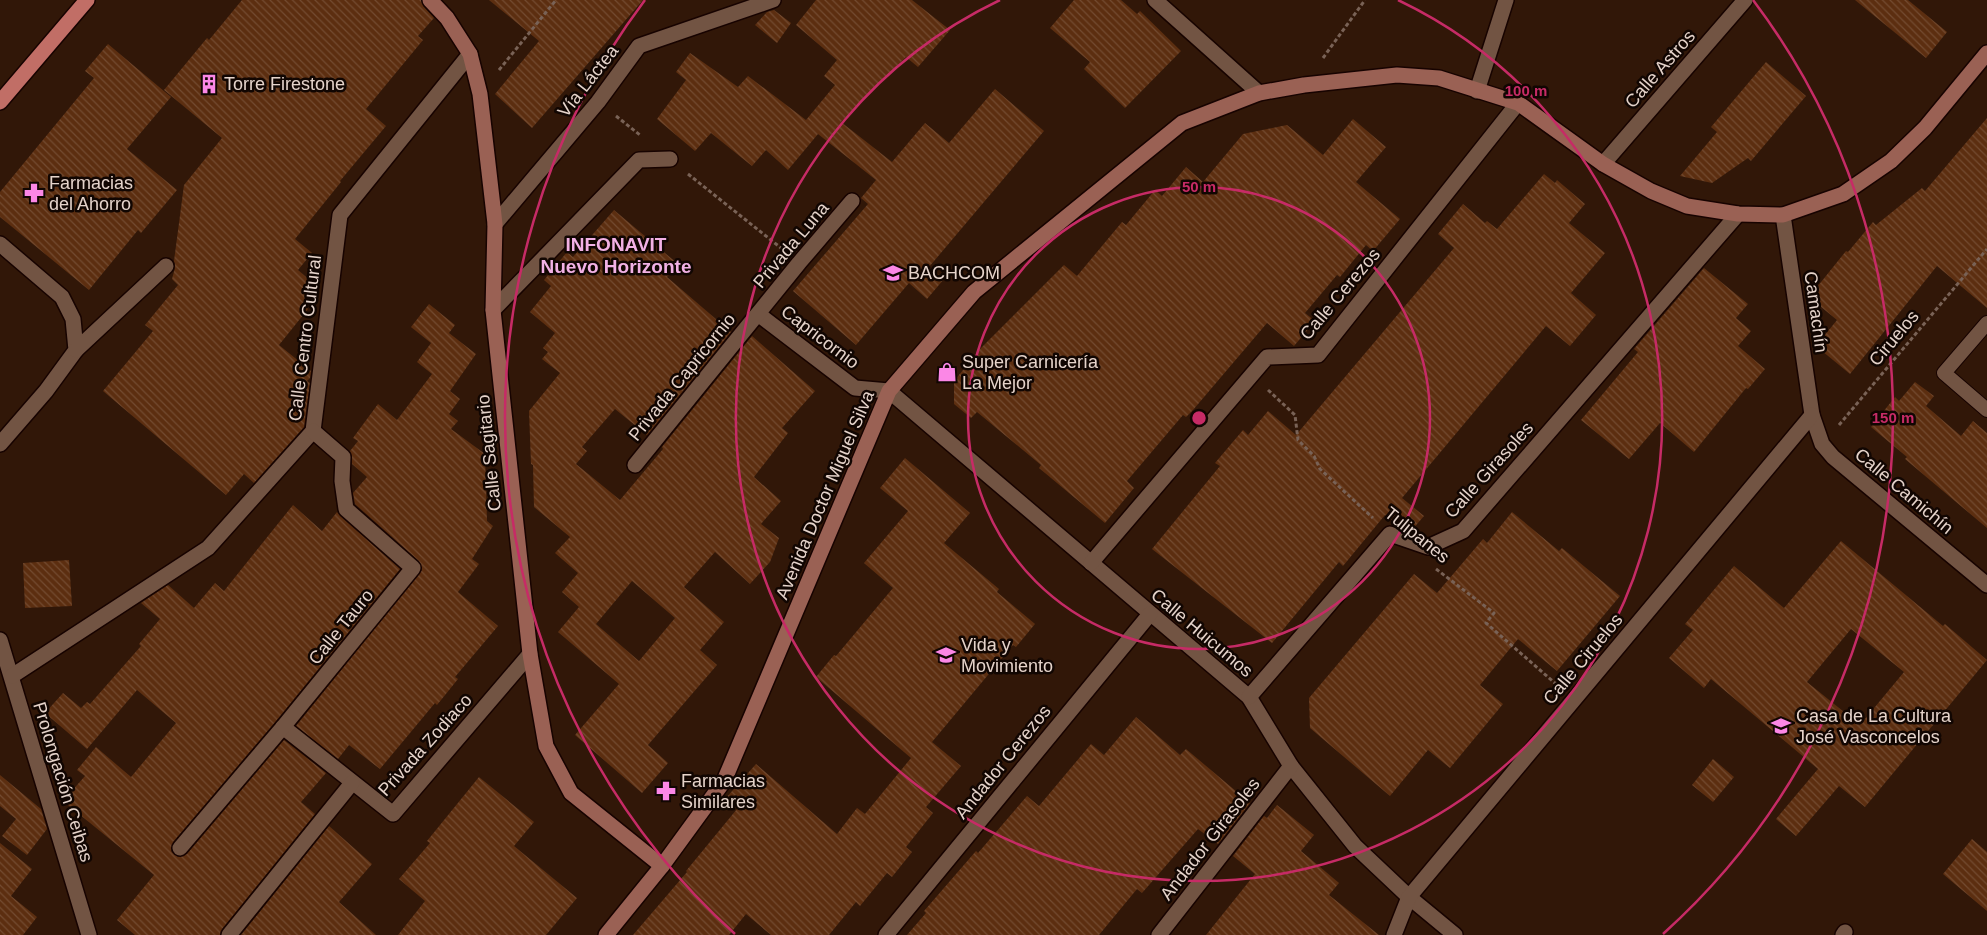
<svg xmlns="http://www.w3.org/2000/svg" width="1987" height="935" viewBox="0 0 1987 935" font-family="Helvetica,sans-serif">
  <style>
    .building { fill: url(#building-back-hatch); fill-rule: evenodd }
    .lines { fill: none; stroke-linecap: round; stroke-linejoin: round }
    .lane-casing { stroke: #170300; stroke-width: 16 }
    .street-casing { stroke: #170300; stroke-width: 18 }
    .secondary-casing { stroke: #170300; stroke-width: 18 }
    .primary-casing { stroke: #170300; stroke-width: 18 }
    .path { stroke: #796256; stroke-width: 3; stroke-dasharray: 4 2.5; stroke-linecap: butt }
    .lane { stroke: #725443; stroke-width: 14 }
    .street { stroke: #725443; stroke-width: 15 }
    .secondary { stroke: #9a6154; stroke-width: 15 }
    .primary { stroke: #c16e66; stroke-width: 15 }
    .ring { fill: none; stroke: #c62b66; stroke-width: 2.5 }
    .labels { text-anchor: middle; stroke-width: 5; stroke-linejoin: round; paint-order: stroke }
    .street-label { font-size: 18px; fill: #e5d3ca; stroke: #110602 }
    .poi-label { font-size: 18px; fill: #e5d3ca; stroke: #110602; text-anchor: start }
    .neighbourhood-label { font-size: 19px; font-weight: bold; fill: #f2b1e5; stroke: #110602 }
    .centre { fill: #c62b66; stroke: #110602; stroke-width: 2.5 }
    .ring-label { font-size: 15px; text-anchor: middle; font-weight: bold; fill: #c62b66; stroke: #110602; stroke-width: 5; stroke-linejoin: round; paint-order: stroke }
  </style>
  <defs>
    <pattern id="building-back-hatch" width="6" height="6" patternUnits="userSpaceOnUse" patternTransform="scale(1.25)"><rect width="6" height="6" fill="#5c2e10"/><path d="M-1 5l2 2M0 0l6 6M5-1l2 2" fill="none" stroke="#734b31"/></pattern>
  </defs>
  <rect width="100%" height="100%" fill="#311708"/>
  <g class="building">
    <polygon points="242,0 421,0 423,6 434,18 418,36 423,40 366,109 386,126 340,181 341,182 295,239 312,253 298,270 319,288 304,306 308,309 279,345 311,371 310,378 307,381 310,383 304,427 254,483 244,474 226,495 103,391 153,331 145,325 178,285 172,279 175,268 174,261 184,185 222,138 164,90 207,38 209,40"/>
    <polygon points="489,0 643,0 532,128 495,94 539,41"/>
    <polygon points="816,0 912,0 950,30 918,67 906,57 841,122 892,162 925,123 949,143 995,89 1044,131 929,267 944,279 927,299 909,283 856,345 793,291 868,204 861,198 876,180 818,134 788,170 766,150 752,166 711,133 695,151 657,119 686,80 676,72 690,53 738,87 748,76 806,120 835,85 824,76 837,60 796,25"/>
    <polygon points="1074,0 1121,0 1137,14 1140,11 1181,51 1125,108 1084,69 1090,62 1050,28"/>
    <polygon points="1855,0 1908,0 1947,32 1926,58"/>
    <polygon points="774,10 791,23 777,43 755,25 767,12"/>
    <polygon points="108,44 171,97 127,149 177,190 141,233 138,230 89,290 0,217 0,192 94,78 85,71"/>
    <polygon points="1766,62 1806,96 1751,161 1748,158 1712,183 1680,176 1717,132 1711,127"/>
    <polygon points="1987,118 1987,308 1937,266 1850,374 1816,346 1837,320 1809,297 1846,251 1848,252 1873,222 1876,225 1922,188 1925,191"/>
    <polygon points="1353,119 1386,147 1356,182 1400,219 1373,251 1366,245 1340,277 1337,275 1305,313 1315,321 1294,346 1267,323 1193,410 1186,417 1183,415 1127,481 1134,488 1105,523 1039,468 1041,465 977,412 971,418 954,404 954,381 981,348 1064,265 1077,276 1122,222 1126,225 1155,190 1162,196 1186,167 1203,182 1243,134 1287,125 1323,155"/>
    <polygon points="1544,174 1555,183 1557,180 1585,204 1569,223 1605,253 1571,293 1596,315 1570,346 1546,326 1402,498 1424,516 1411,531 1401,528 1385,515 1343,566 1339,562 1272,643 1152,549 1220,466 1215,463 1243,430 1248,435 1268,411 1296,435 1454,248 1438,234 1463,204 1485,223 1487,221 1497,229"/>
    <path d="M 614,210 L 678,264 L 667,277 L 731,332 L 647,435 L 615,409 L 582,447 L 587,451 L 576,464 L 620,500 L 663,449 L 662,447 L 752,336 L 815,391 L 782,428 L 788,433 L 754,477 L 781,501 L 761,524 L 779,538 L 770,562 L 750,584 L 715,552 L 684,587 L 724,622 L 700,650 L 717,665 L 648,745 L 668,763 L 642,793 L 575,735 L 619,684 L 558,632 L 579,607 L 562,592 L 578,573 L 555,553 L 570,537 L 534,507 L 533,465 L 531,464 L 529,411 L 560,373 L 542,359 L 548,352 L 543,348 L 555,333 L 530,312 L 551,286 L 544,280 L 567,252 L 573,257 ZM 632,581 L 675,618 L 639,661 L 596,624 Z"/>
    <polygon points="1704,268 1748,304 1736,318 1751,331 1738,346 1765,369 1748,389 1746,388 1694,452 1660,423 1629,459 1581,420 1638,352 1634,349"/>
    <polygon points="429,304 455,325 449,333 476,354 450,391 460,399 449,414 458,421 451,429 485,454 487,521 493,526 472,559 479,564 458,592 498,626 455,677 458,679 437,705 435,703 380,769 349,745 338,759 296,726 422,570 419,561 355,504 353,493 367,477 352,464 352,457 350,451 358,441 353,438 378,404 397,420 432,374 417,362 431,343 411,327"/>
    <polygon points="1915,382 1934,396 1926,406 1961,436 1973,421 1987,433 1987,528 1905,459 1907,457 1871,427 1895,397 1899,401"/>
    <polygon points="905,458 970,513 944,543 999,589 997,592 1035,624 1016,647 1013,645 932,742 961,766 926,807 933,813 906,847 912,852 892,877 887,873 860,906 856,902 829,935 771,935 746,914 729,935 633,935 687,872 686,871 737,809 725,799 756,764 837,834 857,808 865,814 911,758 816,677 834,655 836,656 893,588 864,563 908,511 880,488"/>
    <polygon points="293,505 322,531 337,512 340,516 400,569 276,721 173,842 171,851 178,857 187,854 284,740 326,773 301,802 315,814 222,929 220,935 135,935 117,920 154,875 63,801 85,776 77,770 96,747 131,777 176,723 137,690 87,749 45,713 63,693 81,708 87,702 90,704 141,646 139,644 160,619 141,603 168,585 194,608 215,583 224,591"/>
    <polygon points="1512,512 1559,551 1562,548 1620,596 1557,671 1518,639 1480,685 1503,704 1450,768 1428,750 1390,796 1310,728 1309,698 1414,574 1437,593 1483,539 1487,543"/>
    <path d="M 1841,541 L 1943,626 L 1945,624 L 1987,660 L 1865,807 L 1839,786 L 1796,836 L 1776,819 L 1818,769 L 1711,679 L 1704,688 L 1669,658 L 1693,630 L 1685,624 L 1734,566 L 1784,608 ZM 1851,629 L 1904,672 L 1860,725 L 1807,682 Z"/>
    <polygon points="69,560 72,606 25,608 23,563"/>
    <polygon points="1136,717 1180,755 1186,749 1250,803 1218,844 1198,829 1142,893 1137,889 1099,935 907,935 926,913 924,911 976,851 978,853 1027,796 1039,806 1091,744 1104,755"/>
    <polygon points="1713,759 1734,777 1713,802 1692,785"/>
    <polygon points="0,775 41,809 47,829 27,855 2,836 16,819 0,806"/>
    <polygon points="479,777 534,822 514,846 577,898 546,935 398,935 425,901 399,879 430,843 427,841"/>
    <polygon points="1277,805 1314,835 1301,851 1339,883 1329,895 1379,935 1206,935 1255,874 1233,856 1264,816 1267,818"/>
    <polygon points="329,826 372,864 339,902 376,935 241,935"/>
    <polygon points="1972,839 1987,852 1987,911 1943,874"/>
    <polygon points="0,843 32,869 11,896 37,917 23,935 0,935"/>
  </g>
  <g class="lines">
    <defs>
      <polyline id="lane" points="1987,323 1944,373 1987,410"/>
      <g id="street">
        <polyline points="1155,0 1259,93"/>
        <polyline points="1477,91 1506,0"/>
        <polyline points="1603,164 1745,0"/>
        <polyline points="1783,215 1812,415 1822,444 1833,457 1987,585"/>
        <polyline points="495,224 598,102 639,46 773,0"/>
        <polyline points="0,244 62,297 73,319 76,350 46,391 0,444"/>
        <polyline points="493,310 639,160 670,159"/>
        <polyline points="758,314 855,388 889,391 1249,697 1291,766 1355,846 1409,897 1455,935"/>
        <polyline points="76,350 166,266"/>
        <polyline points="635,465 799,263 852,201"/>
        <polyline points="1091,563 1267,357 1318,355 1518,103"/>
        <polyline points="0,640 89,935"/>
        <polyline points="12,676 208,548 313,431 340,215 470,54"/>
        <polyline points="1249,697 1390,534 1428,547 1463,531 1738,214"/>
        <polyline points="283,727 393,814 530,654"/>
        <polyline points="180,848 283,727 413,568 346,509 342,481 343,457 313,431"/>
        <polyline points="229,935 352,783"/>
        <polyline points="886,935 1150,614"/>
        <polyline points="1159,935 1291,766"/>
        <polyline points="1394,935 1409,897 1812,415"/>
        <polyline points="1843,935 1845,932"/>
      </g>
      <g id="secondary">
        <polyline points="430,0 447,18 470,54 480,94 495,224 493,310 530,654 546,746 571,793 662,866"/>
        <polyline points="606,935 662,866 724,781 889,391 974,292 1182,123 1259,93 1304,85 1397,75 1439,78 1518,103 1603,164 1651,191 1687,206 1738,214 1783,215 1843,194 1891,161 1925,128 1987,53"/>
      </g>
      <polyline id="primary" points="0,102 87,0"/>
    </defs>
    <use href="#lane" class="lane-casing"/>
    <use href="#street" class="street-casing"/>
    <use href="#secondary" class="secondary-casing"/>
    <use href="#primary" class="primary-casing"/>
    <g class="path">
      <polyline points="1323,58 1365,0"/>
      <polyline points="499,70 556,0"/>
      <polyline points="616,116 640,135"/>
      <polyline points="688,174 781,248"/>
      <polyline points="1268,390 1295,415 1298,440 1314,456 1320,469 1373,518"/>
      <polyline points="1839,425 1987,249"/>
      <polyline points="1436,569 1494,613 1486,623 1556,684"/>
    </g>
    <use href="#lane" class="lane"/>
    <use href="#street" class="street"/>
    <use href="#secondary" class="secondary"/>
    <use href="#primary" class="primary"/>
  </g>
  <g class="ring">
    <circle cx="1199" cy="418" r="231"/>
    <path d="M1398 0A463 463 0 1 1 1000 0"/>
    <path d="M735 934A694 694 0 0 1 645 0M1753 0A694 694 0 0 1 1663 934"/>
  </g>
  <defs>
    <symbol id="building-bare" viewBox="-9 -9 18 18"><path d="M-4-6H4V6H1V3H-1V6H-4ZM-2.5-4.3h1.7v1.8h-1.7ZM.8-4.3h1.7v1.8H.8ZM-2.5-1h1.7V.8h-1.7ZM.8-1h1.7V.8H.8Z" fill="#fb87e6" stroke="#110602" stroke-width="2.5" paint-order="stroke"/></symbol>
    <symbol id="pharmacy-bare" viewBox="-9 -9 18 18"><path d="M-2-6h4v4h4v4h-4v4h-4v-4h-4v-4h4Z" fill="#fb87e6" stroke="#110602" stroke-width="2.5" paint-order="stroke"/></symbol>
    <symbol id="university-bare" viewBox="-9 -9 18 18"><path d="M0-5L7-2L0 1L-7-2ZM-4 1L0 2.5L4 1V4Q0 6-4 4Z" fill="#fb87e6" stroke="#110602" stroke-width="2.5" paint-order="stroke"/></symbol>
    <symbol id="shop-bare" viewBox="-9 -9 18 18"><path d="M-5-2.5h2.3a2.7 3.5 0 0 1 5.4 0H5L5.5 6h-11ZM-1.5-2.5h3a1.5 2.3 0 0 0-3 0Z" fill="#fb87e6" stroke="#110602" stroke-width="2.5" paint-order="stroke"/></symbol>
    <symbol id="school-bare" viewBox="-9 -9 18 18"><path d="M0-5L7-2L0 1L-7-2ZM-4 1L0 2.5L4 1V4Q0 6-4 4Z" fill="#fb87e6" stroke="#110602" stroke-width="2.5" paint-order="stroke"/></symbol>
  </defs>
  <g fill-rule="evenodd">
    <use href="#building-bare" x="195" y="70" width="28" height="28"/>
    <use href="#pharmacy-bare" x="20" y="179" width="28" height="28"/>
    <use href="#university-bare" x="879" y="259" width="28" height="28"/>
    <use href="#shop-bare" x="933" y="358" width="28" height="28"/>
    <use href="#school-bare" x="932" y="641" width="28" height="28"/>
    <use href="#school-bare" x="1767" y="712" width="28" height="28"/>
    <use href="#pharmacy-bare" x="652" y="777" width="28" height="28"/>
  </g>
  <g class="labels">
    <g class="street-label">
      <text transform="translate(1660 69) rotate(-49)" y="6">Calle Astros</text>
      <text transform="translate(588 81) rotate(-52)" y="6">Vía Láctea</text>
      <text transform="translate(791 245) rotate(-50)" y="6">Privada Luna</text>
      <text transform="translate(1340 294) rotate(-50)" y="6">Calle Cerezos</text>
      <text transform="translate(1816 312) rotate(82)" y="6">Camachín</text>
      <text transform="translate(820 337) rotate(37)" y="6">Capricornio</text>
      <text transform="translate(305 338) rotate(-83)" y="6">Calle Centro Cultural</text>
      <text transform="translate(1894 338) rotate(-50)" y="6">Ciruelos</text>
      <text transform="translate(682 377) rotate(-51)" y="6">Privada Capricornio</text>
      <text transform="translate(489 453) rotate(-96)" y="6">Calle Sagitario</text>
      <text transform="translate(1489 470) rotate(-48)" y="6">Calle Girasoles</text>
      <text transform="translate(1904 491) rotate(40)" y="6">Calle Camichín</text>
      <text transform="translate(825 495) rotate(-67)" y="6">Avenida Doctor Miguel Silva</text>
      <text transform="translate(1417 535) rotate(39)" y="6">Tulipanes</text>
      <text transform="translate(341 627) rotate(-51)" y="6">Calle Tauro</text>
      <text transform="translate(1202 633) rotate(40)" y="6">Calle Huicumos</text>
      <text transform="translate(1583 659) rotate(-50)" y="6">Calle Ciruelos</text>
      <text transform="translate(425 745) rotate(-48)" y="6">Privada Zodiaco</text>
      <text transform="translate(1003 762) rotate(-51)" y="6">Andador Cerezos</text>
      <text transform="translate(63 782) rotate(73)" y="6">Prolongación Ceibas</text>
      <text transform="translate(1210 839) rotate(-52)" y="6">Andador Girasoles</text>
    </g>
    <g class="poi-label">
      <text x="224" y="90">Torre Firestone</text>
      <text x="49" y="189">Farmacias<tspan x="49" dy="21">del Ahorro</tspan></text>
      <text x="908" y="279">BACHCOM</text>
      <text x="962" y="368">Super Carnicería<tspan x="962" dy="21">La Mejor</tspan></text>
      <text x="961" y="651">Vida y<tspan x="961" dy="21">Movimiento</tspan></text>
      <text x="1796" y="722">Casa de La Cultura<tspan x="1796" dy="21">José Vasconcelos</tspan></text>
      <text x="681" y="787">Farmacias<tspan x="681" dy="21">Similares</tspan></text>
    </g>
    <g class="neighbourhood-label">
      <text x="616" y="251">INFONAVIT<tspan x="616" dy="22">Nuevo Horizonte</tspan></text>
    </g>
  </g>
  <circle cx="1199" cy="418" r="8" class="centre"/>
  <g class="ring-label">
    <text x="1526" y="96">100 m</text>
    <text x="1199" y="192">50 m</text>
    <text x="1893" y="423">150 m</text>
  </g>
</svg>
